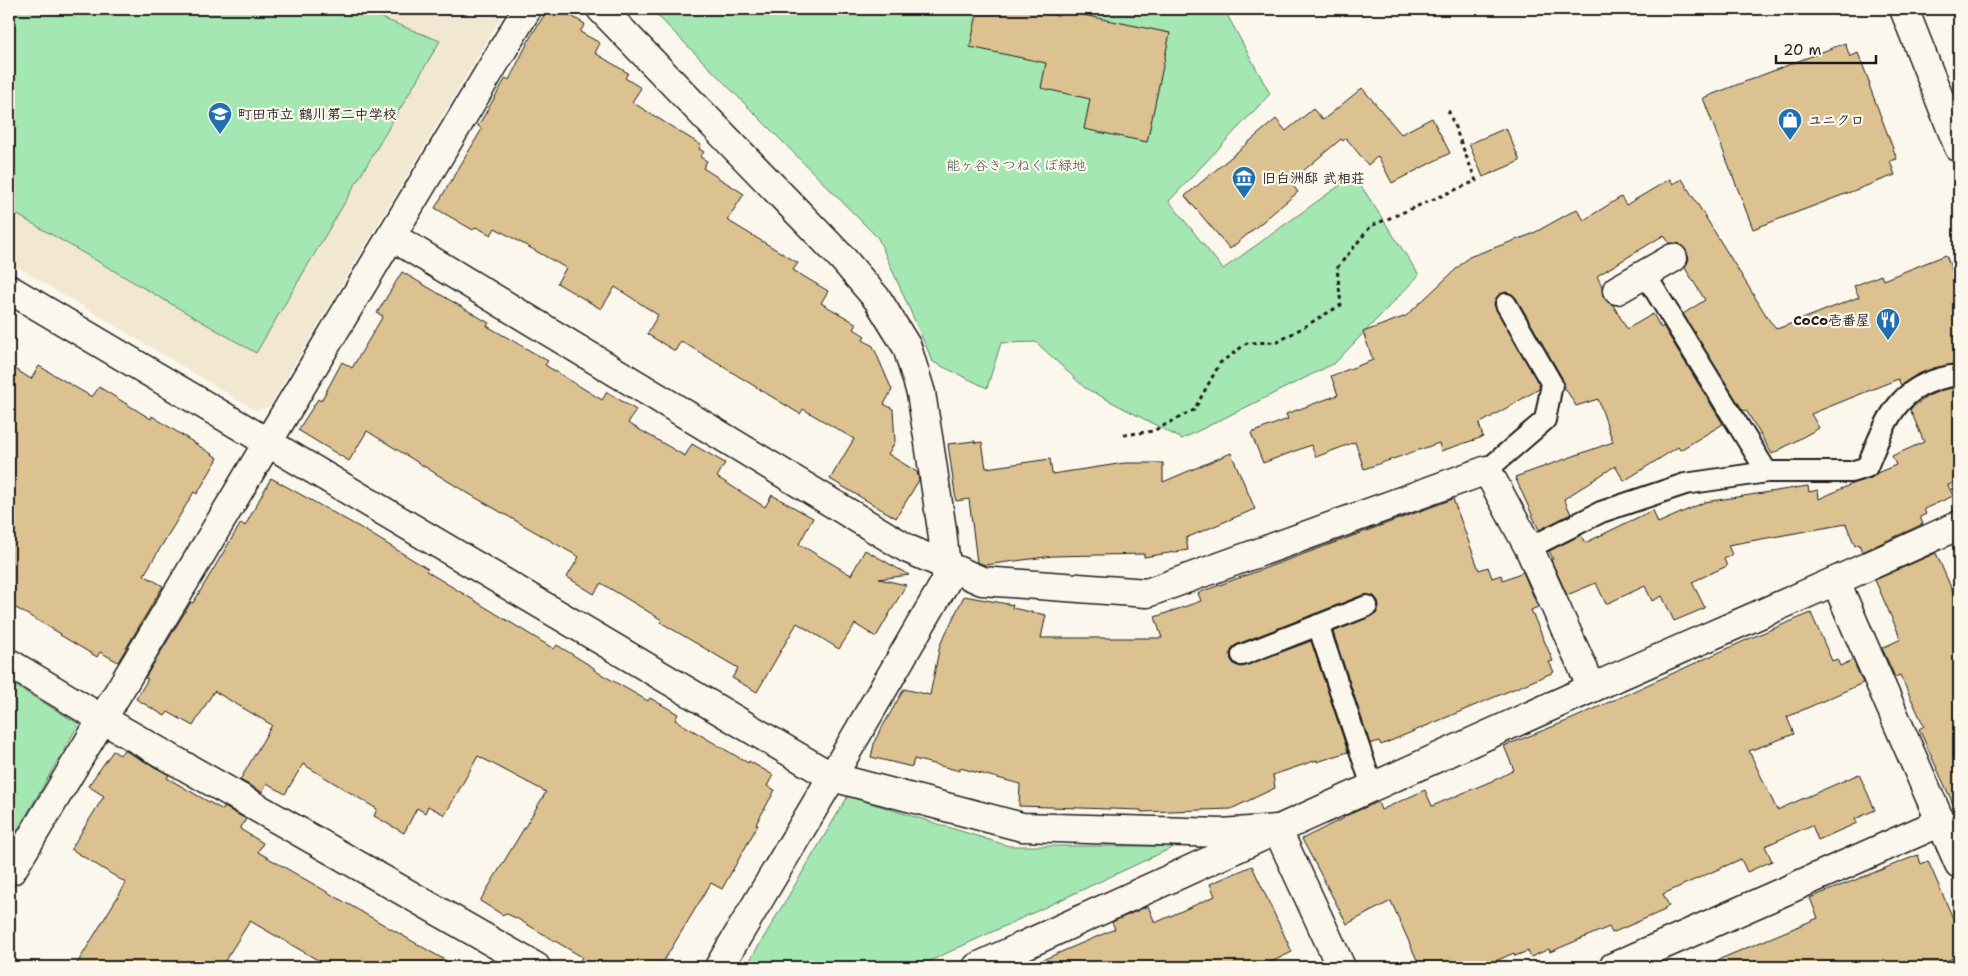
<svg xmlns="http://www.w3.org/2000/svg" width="1968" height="976" viewBox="0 0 1968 976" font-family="'Shantell Sans','Klee One',sans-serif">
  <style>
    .built { fill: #f2e7d1 }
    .green { fill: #a4e7b2; stroke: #608267 }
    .building { fill: #dcc191; stroke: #1c1c1c }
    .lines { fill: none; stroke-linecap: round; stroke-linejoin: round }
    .lane-casing { stroke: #1c1c1c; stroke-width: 24 }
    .street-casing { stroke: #1c1c1c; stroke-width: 31 }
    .secondary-casing { stroke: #1c1c1c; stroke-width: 31 }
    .path { stroke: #1c1c1c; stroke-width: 3; stroke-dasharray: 4 4; stroke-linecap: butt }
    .lane { stroke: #fbf7ec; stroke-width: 20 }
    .street { stroke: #fbf7ec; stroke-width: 28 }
    .secondary { stroke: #fbf7ec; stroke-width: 28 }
    .labels { text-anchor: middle; stroke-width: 4.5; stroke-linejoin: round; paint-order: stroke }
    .poi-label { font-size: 14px; font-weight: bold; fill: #1c1c1c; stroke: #fbf7ec; text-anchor: start }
    .park-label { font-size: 14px; fill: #455949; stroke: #fbf7ec }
  </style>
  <rect width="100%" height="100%" fill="#fbf7ec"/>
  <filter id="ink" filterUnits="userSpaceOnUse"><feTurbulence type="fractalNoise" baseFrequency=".02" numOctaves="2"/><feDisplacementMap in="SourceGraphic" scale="10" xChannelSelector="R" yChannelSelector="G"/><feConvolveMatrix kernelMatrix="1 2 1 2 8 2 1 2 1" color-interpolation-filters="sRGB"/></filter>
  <g filter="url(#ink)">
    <polygon class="built" points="9,9 506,9 269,407 255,410 9,262"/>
    <g class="green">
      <polygon points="9,9 359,9 440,41 256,353 9,210"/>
      <polygon points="651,9 1224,9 1270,94 1169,201 1223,269 1354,175 1419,275 1335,363 1182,439 1085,388 1036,342 1001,343 987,388 933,362 878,238"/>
      <polygon points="9,682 79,724 9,845"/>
      <polygon points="848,796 1009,846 1176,846 917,967 746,967"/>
    </g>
    <g class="building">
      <polygon points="548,9 559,9 585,24 580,32 600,43 595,53 628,73 625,78 641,88 632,102 701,145 699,149 704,152 700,157 707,161 703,168 744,194 727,220 798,263 793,270 828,291 821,303 857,324 854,329 865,336 863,340 873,346 892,390 884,404 893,409 895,442 888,454 917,472 919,480 896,518 830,479 854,439 803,409 800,414 681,341 675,351 647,334 658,315 615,287 601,309 557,283 566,268 495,228 491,235 476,227 473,230 435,208 482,129 478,126 506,78 509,80 531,36"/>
      <polygon points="978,9 1024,9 1058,16 1059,10 1170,33 1147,142 1084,129 1090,99 1041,88 1046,63 970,47"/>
      <polygon points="1845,43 1850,57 1858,53 1870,84 1869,85 1897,159 1890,161 1895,175 1753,229 1703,98"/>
      <polygon points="1362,88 1401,134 1432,118 1450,153 1392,183 1378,156 1368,165 1346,138 1343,141 1341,139 1290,182 1298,192 1230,249 1185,196 1276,119 1286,131 1313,109 1323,120"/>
      <polygon points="1506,128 1520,161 1483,177 1469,144"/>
      <polygon points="1670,179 1673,184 1682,179 1769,320 1777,329 1859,297 1854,286 1881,275 1883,280 1946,255 1959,288 1959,363 1934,368 1916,375 1901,385 1898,379 1811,414 1819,428 1772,454 1746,410 1743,411 1683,314 1705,300 1685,268 1689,259 1686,250 1680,244 1669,243 1664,235 1597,276 1602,286 1603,297 1609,303 1613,305 1627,329 1653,314 1661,328 1663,326 1723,424 1680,450 1678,447 1624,481 1615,466 1564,499 1571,514 1539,530 1515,477 1613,442 1598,399 1576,406 1564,386 1562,378 1516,298 1512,294 1506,292 1501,294 1496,298 1494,304 1496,309 1540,386 1539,389 1479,424 1483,437 1441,451 1439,443 1364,469 1355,442 1316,457 1311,445 1263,463 1251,433 1288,419 1286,414 1338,395 1331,376 1373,360 1363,332 1406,316 1469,257 1532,234 1577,209 1584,220 1621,197 1626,205"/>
      <polygon points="402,272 489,323 487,326 548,361 545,365 602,400 607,392 636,410 628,423 685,456 692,444 725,463 717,477 765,507 772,495 813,518 799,544 851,575 865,550 909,575 879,579 906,585 876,637 855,624 839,649 797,623 757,692 732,678 738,668 660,622 662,620 601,583 594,594 567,577 579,557 464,491 367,431 349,461 298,430 318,399 321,401 342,362 352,368 383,316 377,313"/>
      <polygon points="9,365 31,379 39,366 92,397 99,387 151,419 152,416 218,458 197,494 194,492 144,575 163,586 118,662 100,652 97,657 60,635 61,634 9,604"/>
      <polygon points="1959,387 1959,481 1948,485 1953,496 1924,509 1926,514 1920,517 1923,524 1862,552 1859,544 1855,546 1846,524 1728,545 1732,555 1724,559 1727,566 1692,582 1705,608 1674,621 1662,596 1652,601 1645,586 1606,604 1596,583 1567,595 1551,560 1553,559 1549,551 1581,535 1585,543 1653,510 1658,523 1705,502 1808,486 1809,492 1818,490 1819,499 1854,483 1871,478 1877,473 1896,465 1892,456 1924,442 1910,409 1928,396 1942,390"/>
      <polygon points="975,441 975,443 982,442 986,468 1050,459 1052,474 1125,463 1163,463 1163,482 1231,453 1255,509 1186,538 1188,550 1144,557 1144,554 1053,556 985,565 977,562 969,499 956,501 948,444"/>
      <polygon points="271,478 361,528 428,569 426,571 554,649 557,645 594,668 594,670 648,701 650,698 678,714 675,720 748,763 749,761 773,775 767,786 775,790 756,824 758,825 722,889 711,883 660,967 576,967 582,957 518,919 505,913 503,915 480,901 546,792 478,756 445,815 428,806 425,813 417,808 404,833 374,816 377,809 303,764 285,794 267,783 262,792 240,780 272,725 214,691 193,726 168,712 165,716 136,699 148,679 145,678 191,602 193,603 241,523 245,526"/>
      <polygon points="1453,499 1479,570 1488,567 1492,578 1501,575 1503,580 1523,572 1538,607 1531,610 1553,661 1549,662 1554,672 1381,745 1379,741 1370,744 1333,632 1376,614 1379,607 1378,601 1374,596 1363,595 1238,644 1232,648 1230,654 1231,660 1235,665 1241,667 1311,641 1348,752 1317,762 1317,760 1273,775 1275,788 1231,809 1141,812 1141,810 1019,806 1020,784 960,768 960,771 914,759 912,767 871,757 875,740 904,689 930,695 940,645 964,596 1013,605 1012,608 1046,615 1041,638 1162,638 1155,617 1201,601 1198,593"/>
      <polygon points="1936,553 1959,606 1959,817 1919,729 1924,726 1900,675 1895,677 1882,648 1901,639 1875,580"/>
      <polygon points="1811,613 1832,661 1837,659 1840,666 1853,660 1863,683 1787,717 1794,734 1749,751 1777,810 1859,774 1875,810 1855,819 1857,823 1818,840 1812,825 1765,846 1772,861 1747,872 1741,859 1663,894 1669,906 1664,908 1665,910 1612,933 1609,927 1550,952 1549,949 1531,957 1528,951 1515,956 1514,953 1482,967 1420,967 1391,901 1347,924 1302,839 1344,818 1343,817 1378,802 1381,810 1425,790 1432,806 1499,778 1514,770 1504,746 1572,719 1753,637"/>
      <polygon points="124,750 169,775 167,778 223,810 224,807 246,819 240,829 263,843 258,852 457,967 330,967 250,921 221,967 75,967 126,883 71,849 104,796 88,786 113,751 120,755"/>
      <polygon points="1918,855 1921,864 1928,861 1959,932 1959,955 1933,967 1701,967 1818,918 1810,898"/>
      <polygon points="1252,866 1292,952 1261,967 1026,967 1115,929 1112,922 1148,906 1155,923 1215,896 1210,884"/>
    </g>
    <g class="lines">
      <defs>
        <g id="lane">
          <polyline points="1645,274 1767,472"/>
          <polyline points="1487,470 1545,420 1552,384 1506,304"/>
          <path d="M 1529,548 L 1601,512 L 1685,484 L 1767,472 L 1851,472 L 1867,467 C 1888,416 1899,382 1959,375"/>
          <polyline points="1318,625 1372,786"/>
          <polyline points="1242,655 1367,606"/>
        </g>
        <g id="street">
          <polyline points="601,9 843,259 878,300 907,347 921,393 929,443 942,530 946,566 946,581 832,777 719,967"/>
          <polyline points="391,236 908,549 982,581 1147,593 1487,470 1529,548 1592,688"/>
          <polyline points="9,289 832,777 1022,827 1222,833 1277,829 1341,967"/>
          <polyline points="1617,290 1673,258"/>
          <polyline points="1836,582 1959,864"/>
          <polyline points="9,663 102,719 536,967"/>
          <polyline points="12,870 527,9"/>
          <path d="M 977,967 C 1176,876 1374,785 1574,696 C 1702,639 1832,584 1959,525"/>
          <polyline points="1613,967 1941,822"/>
        </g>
        <polyline id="secondary" points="1904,9 1959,148"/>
      </defs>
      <use href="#lane" class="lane-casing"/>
      <use href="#street" class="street-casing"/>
      <use href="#secondary" class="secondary-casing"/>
      <polyline class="path" points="1124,435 1153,431 1194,410 1220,363 1247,343 1278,342 1341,305 1337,268 1371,226 1476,181 1447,107"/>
      <use href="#lane" class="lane"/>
      <use href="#street" class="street"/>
      <use href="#secondary" class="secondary"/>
    </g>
  </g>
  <defs>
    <symbol id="school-pin" viewBox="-11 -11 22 30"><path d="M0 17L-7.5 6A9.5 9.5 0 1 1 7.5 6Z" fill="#1f6fb2" stroke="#fbf7ec"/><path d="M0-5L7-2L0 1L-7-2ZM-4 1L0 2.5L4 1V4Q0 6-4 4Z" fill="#fff"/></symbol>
    <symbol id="shop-pin" viewBox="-11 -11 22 30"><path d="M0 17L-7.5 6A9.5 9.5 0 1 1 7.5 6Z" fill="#1f6fb2" stroke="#fbf7ec"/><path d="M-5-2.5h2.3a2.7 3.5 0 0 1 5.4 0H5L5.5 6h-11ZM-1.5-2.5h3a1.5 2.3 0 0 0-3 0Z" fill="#fff"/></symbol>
    <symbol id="museum-pin" viewBox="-11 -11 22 30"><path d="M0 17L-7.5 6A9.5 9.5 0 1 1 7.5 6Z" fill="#1f6fb2" stroke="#fbf7ec"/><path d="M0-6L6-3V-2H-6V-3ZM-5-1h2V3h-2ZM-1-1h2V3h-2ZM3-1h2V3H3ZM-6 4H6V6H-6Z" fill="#fff"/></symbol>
    <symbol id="restaurant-pin" viewBox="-11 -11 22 30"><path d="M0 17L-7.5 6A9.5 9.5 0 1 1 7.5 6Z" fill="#1f6fb2" stroke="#fbf7ec"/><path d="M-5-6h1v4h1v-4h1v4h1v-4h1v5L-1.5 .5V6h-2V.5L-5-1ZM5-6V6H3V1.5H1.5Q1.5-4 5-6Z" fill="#fff"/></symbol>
  </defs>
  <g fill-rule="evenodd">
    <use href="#school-pin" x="206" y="100" width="28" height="38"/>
    <use href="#shop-pin" x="1776" y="106" width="28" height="38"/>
    <use href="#museum-pin" x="1230" y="164" width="28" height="38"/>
    <use href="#restaurant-pin" x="1874" y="306" width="28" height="38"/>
  </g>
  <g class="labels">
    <g class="poi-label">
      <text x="238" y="119">町田市立 鶴川第二中学校</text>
      <text x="1808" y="125">ユニクロ</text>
      <text x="1262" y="183">旧白洲邸 武相荘</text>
      <text x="1870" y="325" text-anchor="end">CoCo壱番屋</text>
    </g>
    <g class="park-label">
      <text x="1016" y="170">能ヶ谷きつねくぼ緑地</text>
    </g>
  </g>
  <rect width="1968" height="976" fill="none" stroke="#fbf7ec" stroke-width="30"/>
  <rect x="15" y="15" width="1938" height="946" fill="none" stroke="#1c1c1c" stroke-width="2" filter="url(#ink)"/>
  <path d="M1776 55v8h100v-8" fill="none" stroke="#1c1c1c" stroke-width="2.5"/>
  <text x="1783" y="55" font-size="15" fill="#1c1c1c" stroke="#fbf7ec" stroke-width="4" paint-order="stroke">20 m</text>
</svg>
